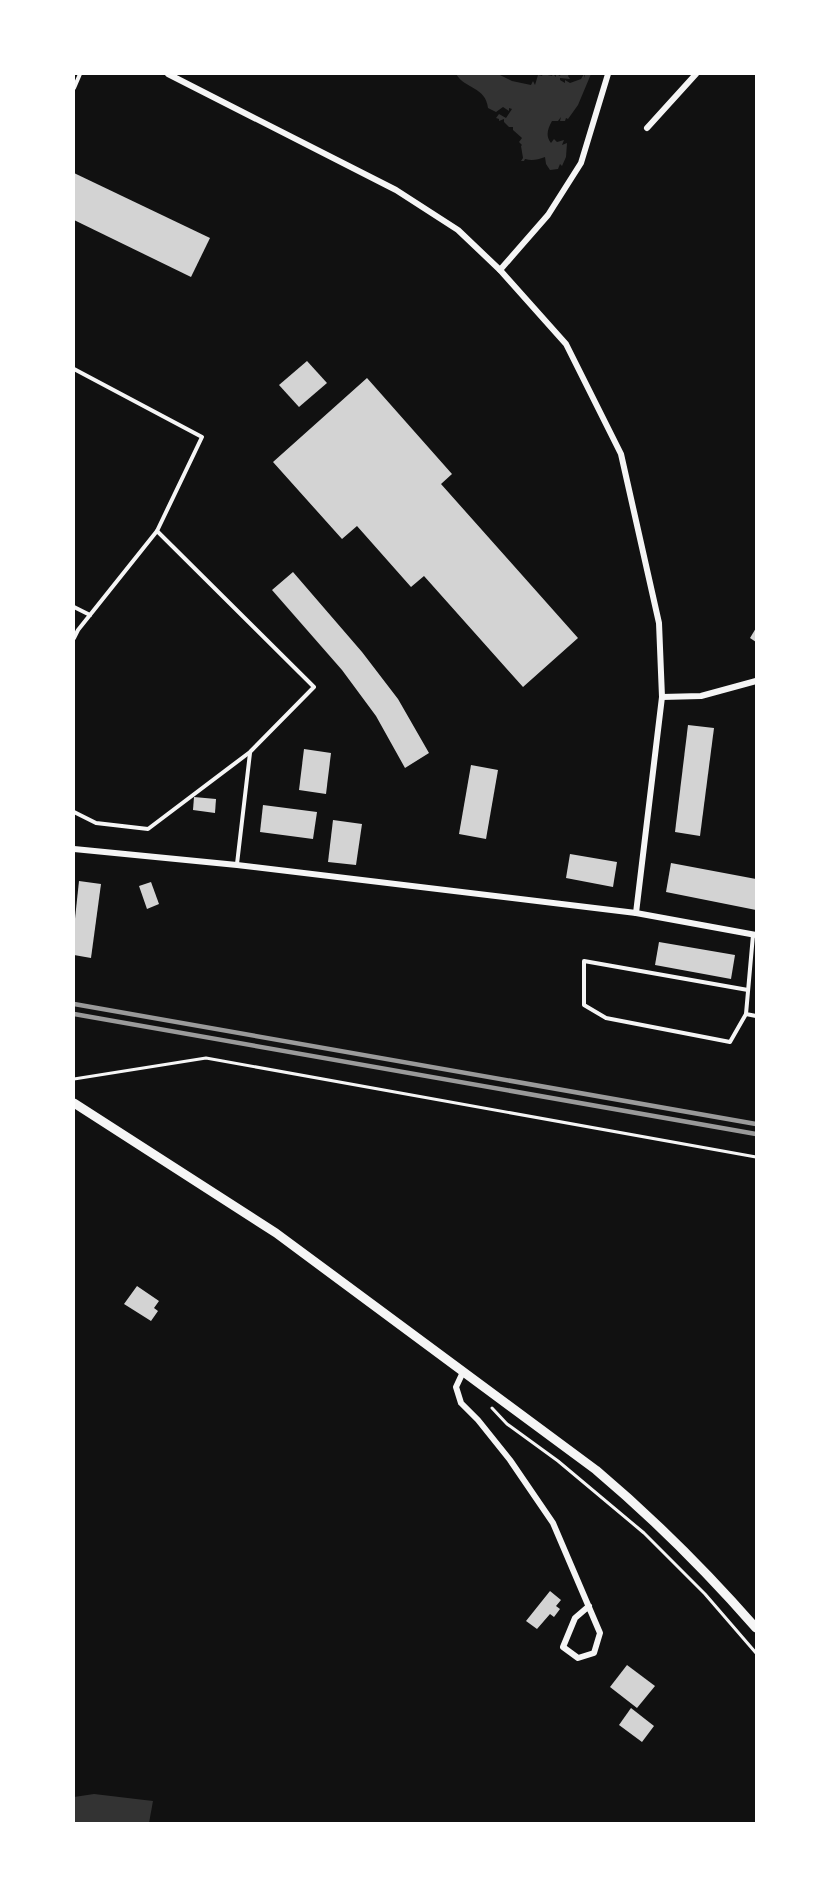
<svg xmlns="http://www.w3.org/2000/svg" width="830" height="1897" viewBox="0 0 830 1897" font-family="'Space Grotesk',sans-serif">
  <style>
    .water { fill: #333 }
    .building { fill: #d3d3d3 }
    .lines { fill: none; stroke-linecap: round; stroke-linejoin: round }
    .path { stroke: #f5f5f5; stroke-width: 3 }
    .service { stroke: #f5f5f5; stroke-width: 4 }
    .minor { stroke: #f5f5f5; stroke-width: 6 }
    .tertiary { stroke: #f5f5f5; stroke-width: 9 }
    .rail { stroke: #9a9a9a; stroke-width: 4.5 }
  </style>
  <rect width="100%" height="100%" fill="#111"/>
  <g class="water">
    <path d="M 456,74 L 498,74 L 512,81 L 531,85 L 533,81 L 535,85 L 538,75 L 542,76 L 543,74 L 552,76 L 553,74 L 556,77 L 556,74 L 560,76 L 561,74 L 569,74 L 568,76 L 570,79 L 560,78 L 560,80 L 565,83 L 565,80 L 570,83 L 581,79 L 584,74 L 585,78 L 585,74 L 594,74 L 591,74 L 578,105 L 568,119 L 566,118 L 565,121 L 560,121 L 561,117 L 558,121 L 552,121 C 548,128 545,136 551,143 L 554,139 L 557,142 L 564,140 L 562,145 L 567,143 L 566,157 L 562,166 L 560,164 L 558,169 L 550,170 L 546,164 L 545,157 C 537,160 532,161 525,159 L 524,161 L 521,161 L 523,158 L 521,146 L 522,145 L 519,142 L 522,138 L 513,130 L 513,127 L 509,127 L 504,122 L 504,119 L 499,121 L 499,119 L 496,118 L 499,114 L 506,118 L 512,109 L 509,108 L 509,111 L 503,107 L 496,112 L 488,108 C 486,87 465,89 456,74 Z"/>
    <polygon points="94,1794 153,1801 149,1823 74,1823 74,1797"/>
  </g>
  <g class="building">
    <polygon points="74,173 210,238 191,277 74,220"/>
    <polygon points="307,361 327,383 299,407 279,385"/>
    <polygon points="367,378 452,474 441,484 578,638 523,687 424,576 411,587 357,526 342,539 273,462"/>
    <polygon points="293,572 362,652 398,699 429,753 405,768 376,716 342,670 272,590"/>
    <polygon points="756,628 756,642 750,638"/>
    <polygon points="688,725 714,728 700,836 675,832"/>
    <polygon points="304,749 331,753 326,794 299,790"/>
    <polygon points="471,765 498,770 486,839 459,834"/>
    <polygon points="194,797 216,799 215,813 193,810"/>
    <polygon points="263,805 317,812 313,839 260,832"/>
    <polygon points="333,820 362,824 356,865 328,862"/>
    <polygon points="570,854 617,862 613,887 566,878"/>
    <polygon points="671,863 756,879 756,910 666,892"/>
    <polygon points="79,881 101,884 91,958 74,955 74,928"/>
    <polygon points="151,882 159,904 147,909 139,886"/>
    <polygon points="659,942 735,955 731,979 655,965"/>
    <polygon points="137,1286 159,1301 154,1308 158,1311 151,1321 124,1304"/>
    <polygon points="550,1591 561,1600 556,1606 560,1609 554,1617 550,1614 537,1629 526,1621"/>
    <polygon points="627,1665 655,1686 637,1708 610,1687"/>
    <polygon points="631,1708 654,1726 642,1742 619,1725"/>
  </g>
  <g class="lines">
    <g class="path">
      <polyline points="74,1079 206,1058 756,1157"/>
      <polyline points="492,1408 507,1424 558,1461 644,1533 705,1594 756,1653"/>
    </g>
    <g class="service">
      <polyline points="74,88 80,74"/>
      <polyline points="74,369 202,437 157,531 78,630 74,638"/>
      <polyline points="74,607 90,615"/>
      <polyline points="74,812 96,823 148,829 250,752 314,687 157,531"/>
      <polyline points="237,864 250,753"/>
      <polyline points="753,935 746,1014 756,1016"/>
      <polyline points="746,1014 730,1042 606,1018 584,1005 584,961 748,990"/>
    </g>
    <g class="minor">
      <polyline points="168,74 396,190 458,230 500,270 566,344 621,454 659,623 662,697 636,913"/>
      <polyline points="647,128 696,74"/>
      <polyline points="500,270 548,215 581,163 608,74"/>
      <polyline points="662,697 701,696 756,681"/>
      <polyline points="74,849 237,865 636,913 756,935"/>
      <polyline points="463,1372 456,1387 461,1403 478,1420 510,1460 553,1523 600,1633 594,1653 578,1658 563,1647 575,1618 589,1606"/>
    </g>
    <path class="tertiary" d="M 74,1103 L 276,1233 L 596,1470 C 654,1519 706,1571 756,1628"/>
    <g class="rail">
      <polyline points="74,1004 756,1124"/>
      <polyline points="74,1014 756,1134"/>
    </g>
  </g>
  <rect width="830" height="1897" fill="none" stroke="#ffffff" stroke-width="150"/>
</svg>
